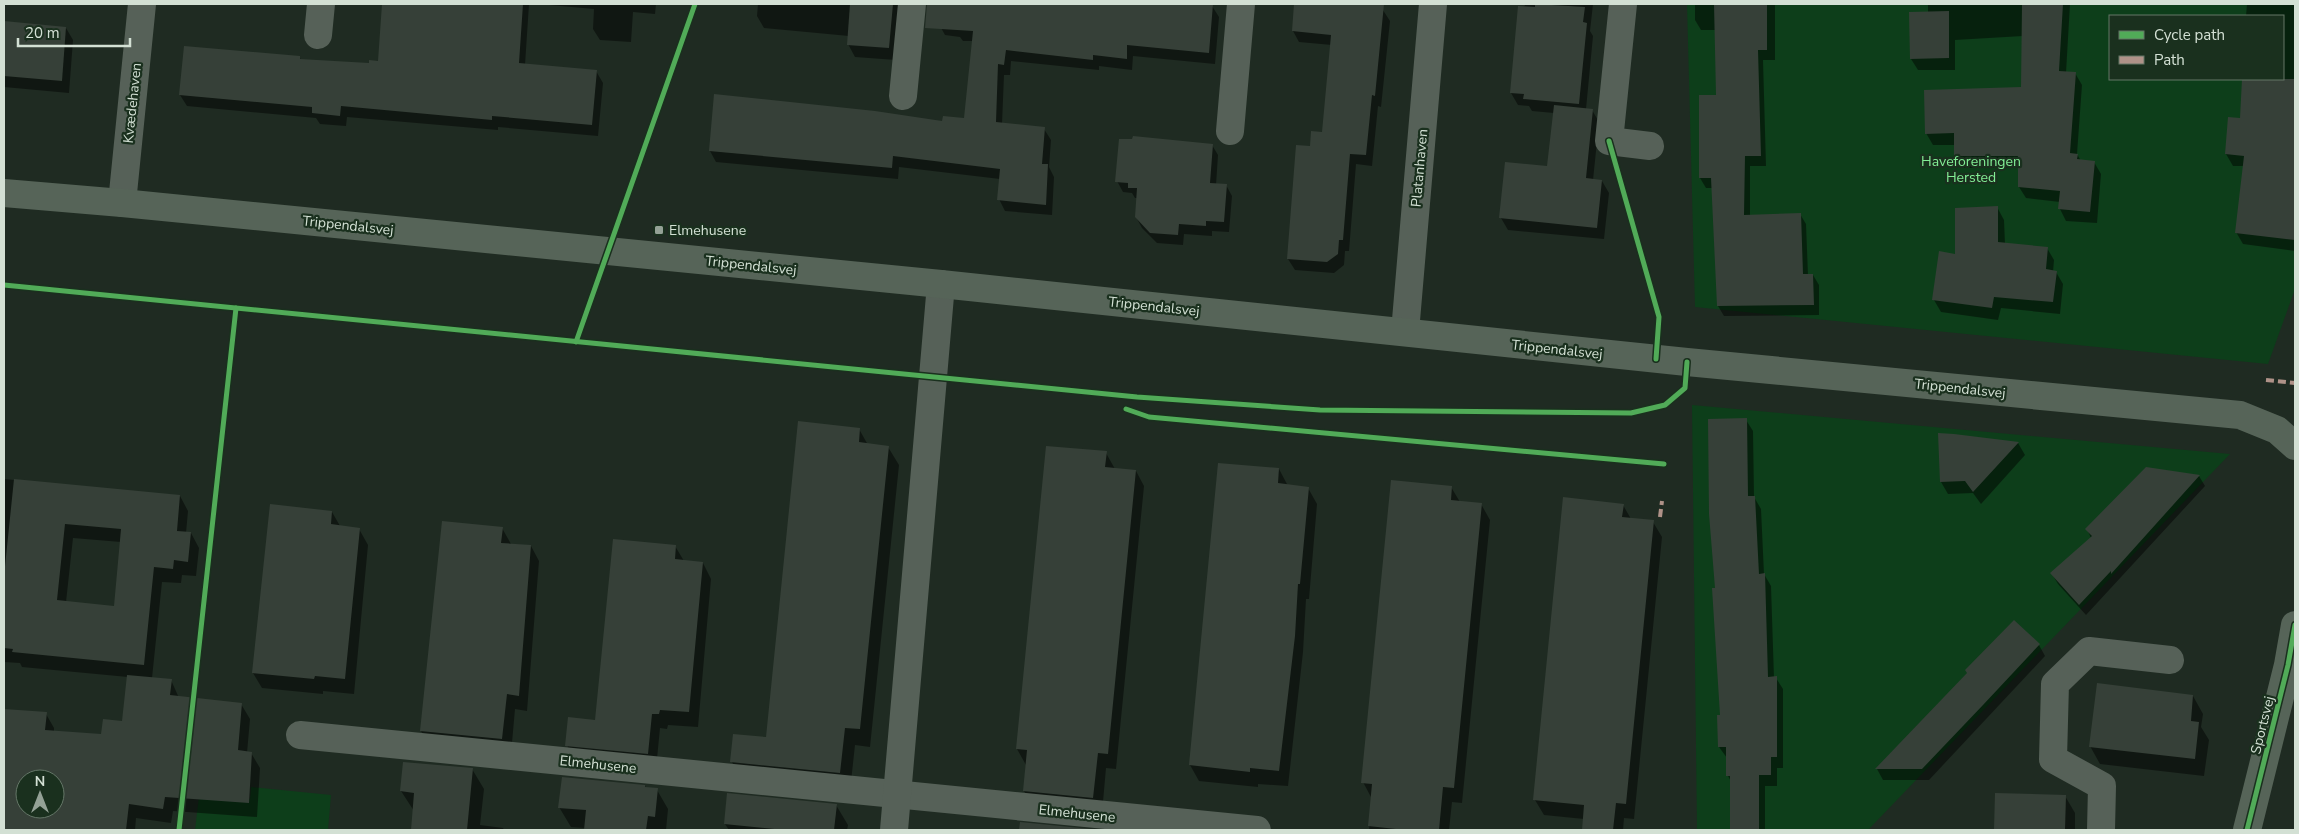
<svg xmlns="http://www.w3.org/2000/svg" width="2299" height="834" viewBox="0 0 2299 834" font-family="'Nunito Sans',sans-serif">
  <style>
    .green { fill: #0d3e1a; fill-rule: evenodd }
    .shadow { fill: #0007; fill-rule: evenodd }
    .building { fill: #364038; fill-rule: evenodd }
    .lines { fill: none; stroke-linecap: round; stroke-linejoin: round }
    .street { stroke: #566158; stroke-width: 28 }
    .secondary { stroke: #566458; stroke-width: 28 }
    .quiet { stroke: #af9288; stroke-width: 4; stroke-dasharray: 8 4; stroke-linecap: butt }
    .cycleway-casing { stroke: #1a301e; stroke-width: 8 }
    .cycleway { stroke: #51ab58; stroke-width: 5 }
    .poi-dot { fill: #94a196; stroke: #1a301e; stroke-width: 2 }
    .labels { text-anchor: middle; stroke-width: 4.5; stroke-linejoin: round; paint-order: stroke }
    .street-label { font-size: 14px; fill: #d3e0d4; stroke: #1a301e }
    .park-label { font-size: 14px; fill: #82ed95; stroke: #1a301e }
    .poi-label { font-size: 14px; fill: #d3e0d4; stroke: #1a301e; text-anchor: start }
  </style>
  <rect width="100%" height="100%" fill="#1f2b22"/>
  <g class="green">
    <path d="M 1687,4 L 2295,4 L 2295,289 L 2268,364 L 1695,307 ZM 2110,16 L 2283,16 L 2283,79 L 2110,79 Z"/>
    <polygon points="1692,405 2230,454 1868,830 1697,830"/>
    <polygon points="251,787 331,795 328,830 195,830 199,796 250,799"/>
  </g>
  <g class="shadow">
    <polygon points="383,4 529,4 525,65 596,71 603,83 598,136 498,127 498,130 347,117 346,126 320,124 316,118 187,106 180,95 300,58 301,60 370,65 379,62"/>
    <polygon points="538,4 656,4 655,14 633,12 631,42 600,40 593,29 594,9"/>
    <polygon points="758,4 898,4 901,8 896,60 855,57 848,44 849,36 764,28 757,16"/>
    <polygon points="940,4 1192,4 1212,6 1219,17 1215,64 1133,56 1132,70 1099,66 1099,70 1011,61 1010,75 1004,75 1002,124 1044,129 1051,140 1049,167 1054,177 1052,215 1005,211 999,199 1000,179 899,167 898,179 716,162 710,151 965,119 974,41 963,41 960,37 945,35 939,24"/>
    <polygon points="1295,4 1379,4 1390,21 1381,107 1378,106 1372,166 1356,164 1349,251 1345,251 1344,265 1334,273 1295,270 1288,259 1312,147 1323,133 1332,45 1299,42 1293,31"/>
    <polygon points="1525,4 1593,4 1590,31 1593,36 1586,109 1592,110 1599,122 1593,180 1602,181 1609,193 1604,239 1508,230 1501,218 1548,168 1554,113 1532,111 1529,106 1518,105 1511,93"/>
    <polygon points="1695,4 1775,4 1775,60 1763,60 1766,166 1750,166 1750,216 1800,214 1806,224 1808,275 1813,275 1819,285 1819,315 1724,316 1718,306 1713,188 1706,188 1700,178 1700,96 1718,96 1716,30 1701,30 1695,20"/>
    <polygon points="1928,4 2070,4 2066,73 2075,73 2082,85 2077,154 2081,161 2094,162 2101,174 2097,223 2066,221 2060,209 2060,202 2026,198 2019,187 2019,168 1962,168 1956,156 1955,145 1933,145 1926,133 2022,88 2023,36 1955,40 1955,70 1918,70 1911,59 1928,12"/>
    <polygon points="2247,4 2295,4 2295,251 2243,244 2236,232 2244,166 2233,166 2226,154 2241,120 2243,79 2283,79 2283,16 2246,16"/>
    <polygon points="4,22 66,28 73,40 69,93 4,87"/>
    <polygon points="1212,145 1218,155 1216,185 1226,185 1232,196 1229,232 1212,231 1212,236 1184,234 1183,245 1157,243 1142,228 1136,217 1138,198 1135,198 1132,193 1123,192 1117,181"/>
    <polygon points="1997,207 2004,220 2005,244 2047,248 2054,260 2053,272 2056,272 2063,284 2060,314 2001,308 1998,320 1941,312 1934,300 1957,255"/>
    <polygon points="1746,420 1753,431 1754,497 1761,509 1764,574 1771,586 1774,678 1776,678 1783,689 1783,768 1777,768 1777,786 1765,786 1765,830 1731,830 1732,783 1728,776 1727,758 1719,747 1722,716 1716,589"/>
    <polygon points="859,429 868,445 888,447 899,465 870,747 855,745 850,791 742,780 732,762 767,738"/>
    <polygon points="1939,435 2018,443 2025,455 1981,504 1973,493 1948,494 1941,482"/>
    <polygon points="1106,453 1115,469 1136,471 1144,486 1116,769 1106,768 1102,813 1033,806 1024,791 1026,765 1017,749"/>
    <polygon points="2146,468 2199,476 2205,486 2086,615 2058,584 2052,574 2091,538 2087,529"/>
    <polygon points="1279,469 1288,486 1308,488 1317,504 1309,599 1306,599 1303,652 1288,786 1258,784 1258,787 1199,781 1190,765"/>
    <path d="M 4,479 L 180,496 L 188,511 L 186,533 L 191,533 L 199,548 L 196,576 L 182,575 L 181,583 L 162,582 L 152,678 L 171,680 L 179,698 L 241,704 L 250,719 L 247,753 L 251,753 L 260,768 L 257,817 L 173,811 L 171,823 L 136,818 L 135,830 L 4,830 L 4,710 L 46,714 L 54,728 L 54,732 L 102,735 L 123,722 L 128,677 L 22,667 L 20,663 L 4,662 ZM 73,538 L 121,542 L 115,607 L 66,602 ZM 25,779 L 55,779 L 55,809 L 25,809 Z"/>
    <polygon points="1451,487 1460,502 1481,504 1490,520 1462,803 1452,802 1449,830 1369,830 1372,799 1363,782"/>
    <polygon points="1623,505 1631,519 1653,522 1662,537 1634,819 1624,818 1623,830 1583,830 1584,819 1544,815 1535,800"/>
    <polygon points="332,512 340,526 359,529 368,545 354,694 323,691 323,694 262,688 253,673"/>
    <polygon points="502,528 511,544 531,546 539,561 527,711 515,709 511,754 430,746 421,731"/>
    <polygon points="675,546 684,561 703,563 711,579 698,727 668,725 667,729 660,728 656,769 575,761 567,745 596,721"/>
    <polygon points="2039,645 2045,656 1929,780 1883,780 1877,769 1968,674"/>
    <polygon points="2193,696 2203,714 2201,727 2209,740 2204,776 2100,764 2090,746"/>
    <polygon points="472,769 484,789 480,825 503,828 504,830 412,830 414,811 401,791"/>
    <polygon points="645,786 646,788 657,790 668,809 666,830 585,830 585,828 571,827 559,807"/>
    <polygon points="728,794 836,805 848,825 847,830 729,830 725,824"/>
    <polygon points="1997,794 2065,796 2075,813 2075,830 1995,830"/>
    <polygon points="1021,824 1089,830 1020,830"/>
  </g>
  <g class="building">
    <polygon points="382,4 523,4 519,63 597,70 592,125 492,116 492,120 341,106 340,116 312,113 312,107 179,95 184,46 300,56 300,59 369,63 369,60 378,61"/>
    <polygon points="850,4 893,4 889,48 847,45"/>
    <polygon points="927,4 1213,4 1209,53 1127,45 1127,59 1093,55 1093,60 1006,50 1004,65 998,64 996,122 1045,127 1042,164 1048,164 1046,205 997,200 1000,169 893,156 892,168 709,151 714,94 875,111 942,121 943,116 964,118 973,31 925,28"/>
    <polygon points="1294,4 1384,4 1375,96 1372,95 1366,155 1350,154 1343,240 1339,240 1338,254 1327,262 1287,259 1296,145 1310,146 1311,131 1322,132 1331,35 1292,31"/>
    <polygon points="1535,4 1585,7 1583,22 1587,23 1579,104 1523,99 1524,94 1510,93 1518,6 1535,7"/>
    <polygon points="1714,4 1767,4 1767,50 1758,50 1761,156 1745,156 1744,215 1801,213 1803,274 1813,274 1814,305 1717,306 1711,178 1699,178 1699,95 1716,95"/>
    <polygon points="2022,4 2063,4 2059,71 2076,72 2070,153 2078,154 2077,159 2095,161 2090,212 2058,209 2060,191 2018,187 2018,156 1954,156 1954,133 1925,134 1924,90 2021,87"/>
    <polygon points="1949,11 1949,58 1910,59 1909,12"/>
    <polygon points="4,21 66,27 62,81 4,76"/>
    <polygon points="2242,79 2295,79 2295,240 2235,233 2244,156 2225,154 2228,117 2240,118"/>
    <polygon points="1554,105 1593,109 1586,178 1602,180 1597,228 1499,218 1505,162 1547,166"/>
    <polygon points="1133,136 1213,144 1210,183 1227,184 1224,222 1206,221 1206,226 1179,224 1178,235 1150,233 1135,217 1137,188 1128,188 1128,183 1115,182 1119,139 1132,139"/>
    <polygon points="1998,206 1998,242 2048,247 2046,269 2057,271 2053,302 1994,297 1992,308 1932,300 1939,251 1955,254 1955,208"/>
    <polygon points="1747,418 1748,496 1755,496 1759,574 1765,573 1768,677 1777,676 1777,757 1771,757 1771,775 1759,775 1759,830 1730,830 1730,776 1726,776 1726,747 1718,747 1717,715 1720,715 1712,588 1715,588 1709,514 1708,419"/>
    <polygon points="798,421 860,428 859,442 889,446 860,729 845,728 840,773 730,762 733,734 766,737"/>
    <polygon points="1938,433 1954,434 2019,442 1973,492 1965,481 1940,482"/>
    <polygon points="1046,446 1107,451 1105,467 1136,470 1108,754 1098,753 1093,798 1023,791 1027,750 1016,749"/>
    <polygon points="1218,463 1279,468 1278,483 1309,487 1300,584 1298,584 1295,636 1279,771 1250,768 1250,772 1189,765"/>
    <polygon points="2146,467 2200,475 2111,574 2111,571 2079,605 2050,573 2092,536 2085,529"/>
    <path d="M 14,479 L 180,495 L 177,531 L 191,532 L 188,562 L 174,560 L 173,569 L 154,567 L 144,665 L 12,652 L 13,649 L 4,648 L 4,576 ZM 65,524 L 121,529 L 114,606 L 57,600 Z"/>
    <polygon points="1391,480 1452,486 1451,500 1482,503 1454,788 1443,787 1439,830 1405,830 1368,826 1372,784 1361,783"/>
    <polygon points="1563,497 1624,504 1622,517 1654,520 1626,804 1616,803 1613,830 1582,830 1584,805 1533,800"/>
    <polygon points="270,504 332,511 331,524 360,528 345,679 315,676 314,679 252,673"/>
    <polygon points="442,521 503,527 501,543 531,545 519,696 507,694 502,739 420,731"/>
    <polygon points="613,539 676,545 675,559 703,562 689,712 660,710 659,714 652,714 648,754 565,746 568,717 595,720"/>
    <polygon points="2014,620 2040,644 1983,705 1922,769 1875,769 1967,673 1965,670"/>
    <path d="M 127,675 L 172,679 L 170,695 L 242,703 L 238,750 L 252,752 L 249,803 L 165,797 L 163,809 L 129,804 L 126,830 L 4,830 L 4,709 L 47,712 L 45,730 L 101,734 L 103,719 L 122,721 ZM 25,779 L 55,779 L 55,809 L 25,809 Z"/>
    <polygon points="2097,683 2193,695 2191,721 2199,722 2195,759 2089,747"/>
    <polygon points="403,762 473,768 467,830 411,830 414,793 400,791"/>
    <polygon points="562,777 645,785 645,787 658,788 655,817 648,816 646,830 584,830 586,810 558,808"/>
    <polygon points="727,793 837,804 834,830 784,830 724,824"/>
    <polygon points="1995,793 2066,795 2065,830 1994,830"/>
    <polygon points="1020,822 1090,829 1090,830 1019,830"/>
  </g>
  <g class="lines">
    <g class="street">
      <polyline points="1623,4 1609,141 1650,146"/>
      <polyline points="318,35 321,4"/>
      <polyline points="903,96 912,4"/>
      <polyline points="1230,131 1241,4"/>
      <polyline points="122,203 142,4"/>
      <polyline points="1405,332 1433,4"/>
      <polyline points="300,735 1257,830"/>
      <polyline points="894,830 941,284"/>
      <polyline points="2101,830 2102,786 2053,759 2055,684 2089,651 2170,660"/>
    </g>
    <g class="secondary">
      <polyline points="4,193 122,203 941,284 1687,362 2240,415 2277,430 2295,446"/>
      <polyline points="2247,830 2288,665 2295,625"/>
    </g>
    <g class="quiet">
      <polyline points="2266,380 2295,383"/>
      <polyline points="1660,517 1662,501"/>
    </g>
    <defs>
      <g id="cycleway">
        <polyline points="1609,141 1659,317 1656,359"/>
        <polyline points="4,285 1137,397 1320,410 1631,413 1665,405 1685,388 1687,362"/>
        <polyline points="576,342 695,4"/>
        <polyline points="1126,409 1149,417 1664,464"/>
        <polyline points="179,830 236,308"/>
        <polyline points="2247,830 2288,665 2295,625"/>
      </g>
    </defs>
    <use href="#cycleway" class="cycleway-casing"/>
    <use href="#cycleway" class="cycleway"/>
  </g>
  <rect class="poi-dot" x="654" y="225" width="10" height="10" rx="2.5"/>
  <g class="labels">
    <g class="street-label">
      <text transform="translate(132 103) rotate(-84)" y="5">Kvædehaven</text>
      <text transform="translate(1419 168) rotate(-85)" y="5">Platanhaven</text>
      <text transform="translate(348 225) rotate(6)" y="5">Trippendalsvej</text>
      <text transform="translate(751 265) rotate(6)" y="5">Trippendalsvej</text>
      <text transform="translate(1154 306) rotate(6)" y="5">Trippendalsvej</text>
      <text transform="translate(1557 349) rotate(6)" y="5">Trippendalsvej</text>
      <text transform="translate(1960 388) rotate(6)" y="5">Trippendalsvej</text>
      <text transform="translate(2262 725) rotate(-76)" y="5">Sportsvej</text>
      <text transform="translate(598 764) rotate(6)" y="5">Elmehusene</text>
      <text transform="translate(1077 813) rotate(6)" y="5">Elmehusene</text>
    </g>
    <g class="park-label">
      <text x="1971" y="166">Haveforeningen<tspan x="1971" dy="16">Hersted</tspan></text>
    </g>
    <g class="poi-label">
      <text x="669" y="235">Elmehusene</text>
    </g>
  </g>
  <rect width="2299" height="834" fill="none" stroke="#d3e0d4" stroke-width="10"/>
  <rect x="2109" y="15" width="175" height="65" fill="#1a301e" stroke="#647667"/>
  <rect x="2119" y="31" width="25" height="8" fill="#51ab58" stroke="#647667"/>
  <text x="2154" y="40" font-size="15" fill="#d3e0d4">Cycle path</text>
  <rect x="2119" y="56" width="25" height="8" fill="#af9288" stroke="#647667"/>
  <text x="2154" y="65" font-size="15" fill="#d3e0d4">Path</text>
  <g transform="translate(40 794)"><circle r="24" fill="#1a301e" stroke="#647667"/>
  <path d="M0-4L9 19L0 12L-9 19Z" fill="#94a196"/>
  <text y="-8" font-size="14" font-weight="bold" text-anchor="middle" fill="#d3e0d4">N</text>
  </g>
  <path d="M18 38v8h112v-8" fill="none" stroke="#d3e0d4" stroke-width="2.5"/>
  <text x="25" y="38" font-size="15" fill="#d3e0d4" stroke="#1a301e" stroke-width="4" paint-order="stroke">20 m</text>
</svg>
